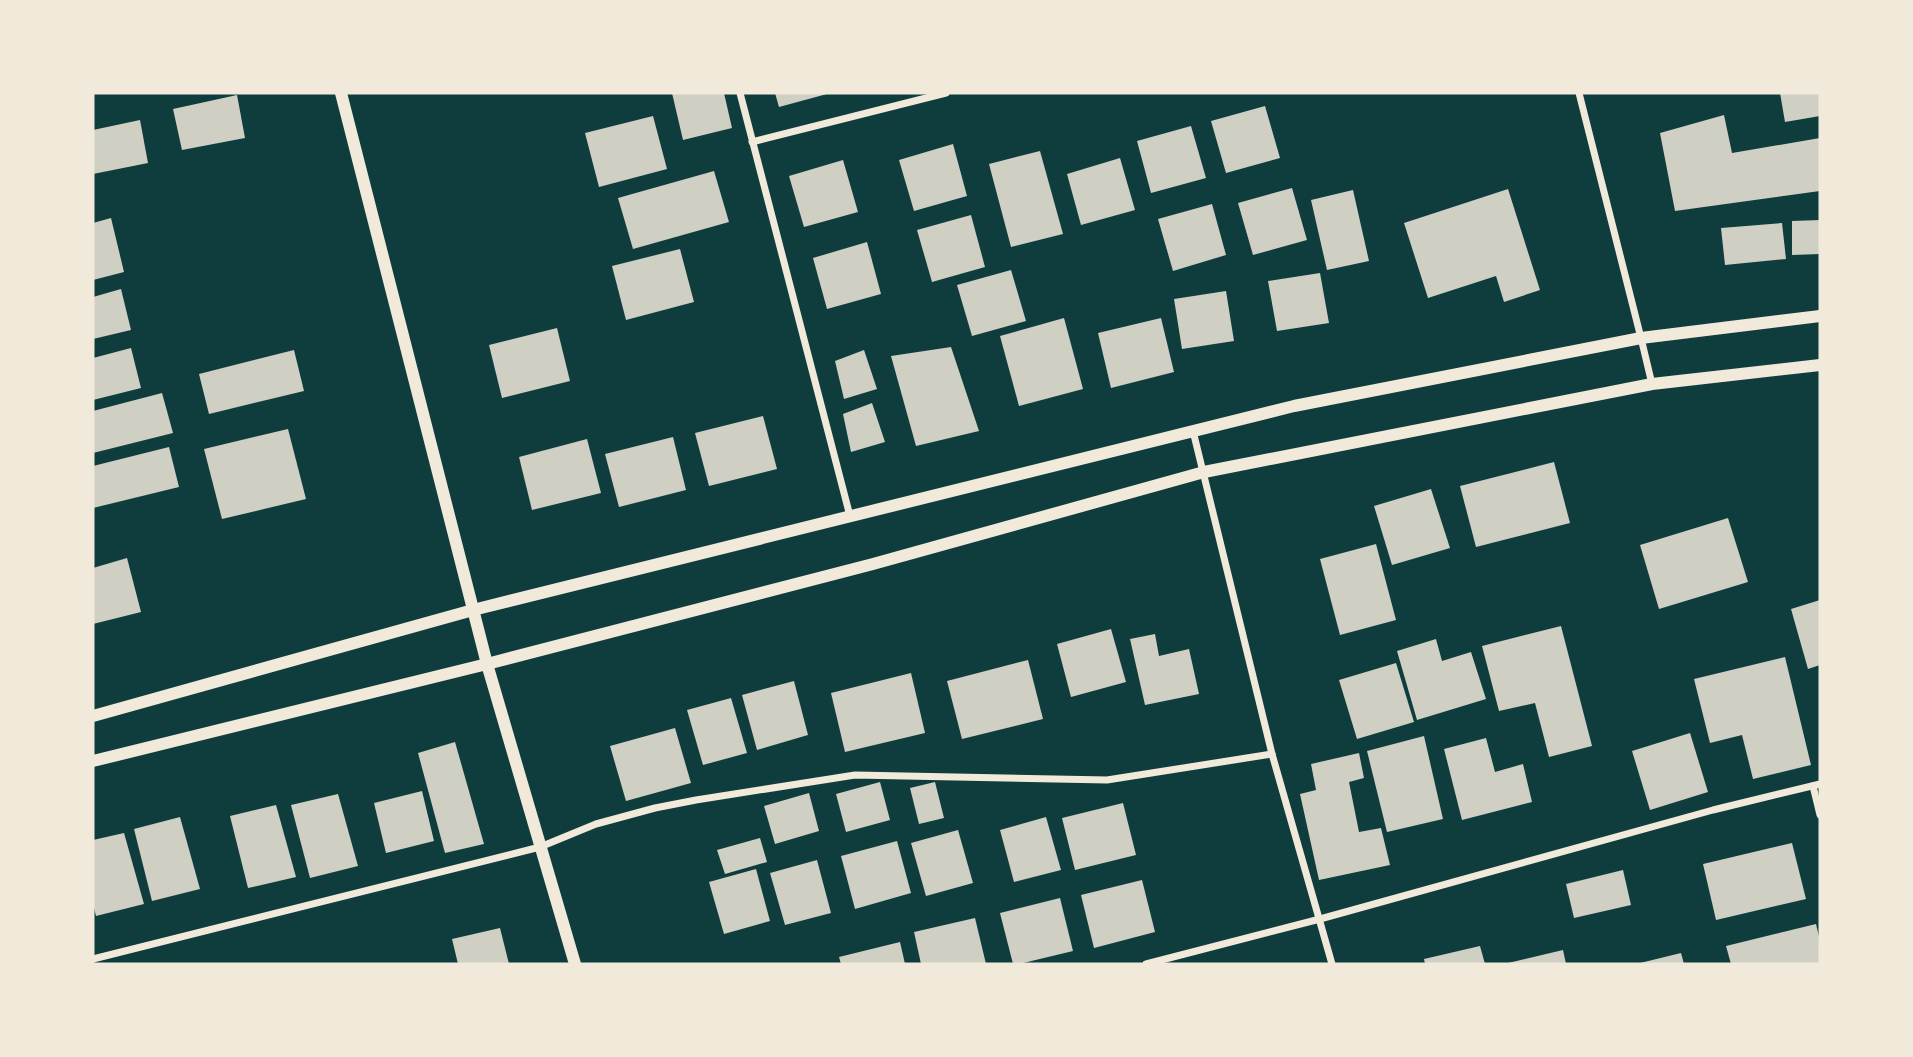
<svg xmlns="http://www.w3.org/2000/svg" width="1913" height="1057" viewBox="0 0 1913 1057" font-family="'Roboto Condensed',sans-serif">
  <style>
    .building { fill: #cfcfc3 }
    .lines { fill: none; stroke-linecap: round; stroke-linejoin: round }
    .minor { stroke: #f1e9da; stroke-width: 7 }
    .tertiary { stroke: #f1e9da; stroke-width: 12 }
  </style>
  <rect width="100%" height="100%" fill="#0f3d3e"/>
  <g class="building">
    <polygon points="672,93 724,93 732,128 683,140"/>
    <polygon points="775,93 826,93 827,94 779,107"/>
    <polygon points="1780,93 1820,93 1820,116 1785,122"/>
    <polygon points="237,95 245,138 182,150 173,109"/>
    <polygon points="1265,106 1280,158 1226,173 1211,121"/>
    <polygon points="1724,115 1732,153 1820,138 1820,191 1675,211 1660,133"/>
    <polygon points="653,116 667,169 599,187 585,133"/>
    <polygon points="140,120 148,163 93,174 93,130"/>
    <polygon points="1191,126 1206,178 1151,193 1137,141"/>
    <polygon points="953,144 967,196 914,211 899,160"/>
    <polygon points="1040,151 1063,234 1011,247 989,164"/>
    <polygon points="1120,158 1135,210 1081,225 1067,174"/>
    <polygon points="843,160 858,212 804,227 789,176"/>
    <polygon points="714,171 729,222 633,249 618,198"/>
    <polygon points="1292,188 1307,240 1253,255 1238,203"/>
    <polygon points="1508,189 1540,290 1504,302 1496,276 1428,298 1404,223"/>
    <polygon points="1353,190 1369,261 1327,270 1311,200"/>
    <polygon points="1212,204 1226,255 1173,271 1158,219"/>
    <polygon points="971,215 985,267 932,282 917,230"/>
    <polygon points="111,218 124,272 93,280 93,223"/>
    <polygon points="1820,220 1820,254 1792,255 1792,221"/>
    <polygon points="1782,223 1786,259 1725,265 1721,228"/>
    <polygon points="867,242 881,294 827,309 813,258"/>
    <polygon points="680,249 694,302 626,320 612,266"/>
    <polygon points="1011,270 1026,321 972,336 957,285"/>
    <polygon points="1320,273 1329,323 1277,331 1268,281"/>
    <polygon points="121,289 131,330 93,339 93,297"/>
    <polygon points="1226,291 1234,341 1182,349 1174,299"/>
    <polygon points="1064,318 1083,389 1019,406 1000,336"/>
    <polygon points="1161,318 1174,372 1111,388 1098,333"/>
    <polygon points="557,328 570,381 502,398 489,345"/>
    <polygon points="951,347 979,431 916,446 891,356"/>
    <polygon points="131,348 141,388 93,400 93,358"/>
    <polygon points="294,350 304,391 209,414 199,374"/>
    <polygon points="864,350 877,389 844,399 835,361"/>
    <polygon points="162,393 173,433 93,453 93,411"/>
    <polygon points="872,403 885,442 851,452 843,414"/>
    <polygon points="763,416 777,469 709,486 695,433"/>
    <polygon points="288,429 306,499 222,519 204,449"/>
    <polygon points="673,437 686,490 619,507 605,454"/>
    <polygon points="587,439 601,493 532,510 519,457"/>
    <polygon points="169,447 179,487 93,508 93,466"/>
    <polygon points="1554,462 1570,523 1476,547 1460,486"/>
    <polygon points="1431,489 1450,548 1392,565 1374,506"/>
    <polygon points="1728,518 1748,582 1659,609 1640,545"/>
    <polygon points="1376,544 1396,620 1340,635 1320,559"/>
    <polygon points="127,558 141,612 93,624 93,568"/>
    <polygon points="1820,600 1820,665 1808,669 1791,609"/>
    <polygon points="1561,626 1592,746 1549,757 1535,703 1499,711 1482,646"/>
    <polygon points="1111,629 1126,682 1071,697 1057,644"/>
    <polygon points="1155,634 1159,656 1189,649 1199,694 1145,705 1130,639"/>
    <polygon points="1436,639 1442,661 1471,652 1486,699 1417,720 1397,651"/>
    <polygon points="1785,657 1811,765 1753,779 1742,735 1710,743 1694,679"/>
    <polygon points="1028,660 1043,719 962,739 947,681"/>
    <polygon points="1396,663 1414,722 1357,739 1339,680"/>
    <polygon points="911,673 925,733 845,752 831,693"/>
    <polygon points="794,681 808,735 757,750 742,695"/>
    <polygon points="731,698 747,753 703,765 687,710"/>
    <polygon points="675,728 691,783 626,801 610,746"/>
    <polygon points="1690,733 1708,792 1650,810 1632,751"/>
    <polygon points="1424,736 1443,819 1387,832 1367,751"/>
    <polygon points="1486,738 1495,772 1523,764 1532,802 1462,820 1444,749"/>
    <polygon points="455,742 484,844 445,853 418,753"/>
    <polygon points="1359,753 1364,778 1349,782 1359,832 1381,828 1390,865 1319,880 1300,794 1316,790 1311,764"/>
    <polygon points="880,782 890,820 846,832 836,794"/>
    <polygon points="935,782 944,818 919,824 910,788"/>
    <polygon points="422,791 434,841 386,853 374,803"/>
    <polygon points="809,793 819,831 775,844 764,806"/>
    <polygon points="338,794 358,866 310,878 291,805"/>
    <polygon points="1123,803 1136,855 1075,870 1062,818"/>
    <polygon points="276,805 296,877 248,888 230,816"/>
    <polygon points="180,817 200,889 152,901 134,829"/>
    <polygon points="1046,817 1061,870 1014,882 1000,830"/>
    <polygon points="958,830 973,883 926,896 911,843"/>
    <polygon points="124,833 144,904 96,916 93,904 93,840"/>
    <polygon points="760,838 767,862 725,874 717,850"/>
    <polygon points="897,841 911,893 855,909 841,856"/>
    <polygon points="1792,843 1806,899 1716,920 1703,864"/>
    <polygon points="817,860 831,913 785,925 770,873"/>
    <polygon points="756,869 770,921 724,934 709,882"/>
    <polygon points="1623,870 1631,905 1574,918 1566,884"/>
    <polygon points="1142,880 1155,932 1094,948 1081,895"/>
    <polygon points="1060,898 1073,951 1019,964 1013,964 1000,913"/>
    <polygon points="975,918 986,964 921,964 914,932"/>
    <polygon points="1816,924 1820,941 1820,964 1731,964 1726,946"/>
    <polygon points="500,928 509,964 458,964 452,939"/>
    <polygon points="900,942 905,964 841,964 839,957"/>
    <polygon points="1480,946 1485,964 1425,964 1424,959"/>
    <polygon points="1563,950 1566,964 1508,964 1508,963"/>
    <polygon points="1681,953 1684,964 1640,964 1640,963"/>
  </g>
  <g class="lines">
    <g class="minor">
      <polyline points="740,93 850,516"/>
      <polyline points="1579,93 1641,338 1652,384"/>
      <polyline points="752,142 946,93"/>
      <polyline points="1193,431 1272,754 1332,964"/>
      <polyline points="1813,786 1820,815"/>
      <polyline points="93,959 540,847 596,824 655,808 696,800 855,775 1107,780 1272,754"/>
      <polyline points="1146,964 1320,919 1713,810 1820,784"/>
    </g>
    <g class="tertiary">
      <polyline points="341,93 487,664 575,964"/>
      <polyline points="93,716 473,610 1294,406 1641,338 1820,316"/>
      <polyline points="93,761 487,664 873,564 1204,472 1652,384 1820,365"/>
    </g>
  </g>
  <rect width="1913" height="1057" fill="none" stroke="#f1e9da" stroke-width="189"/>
</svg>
